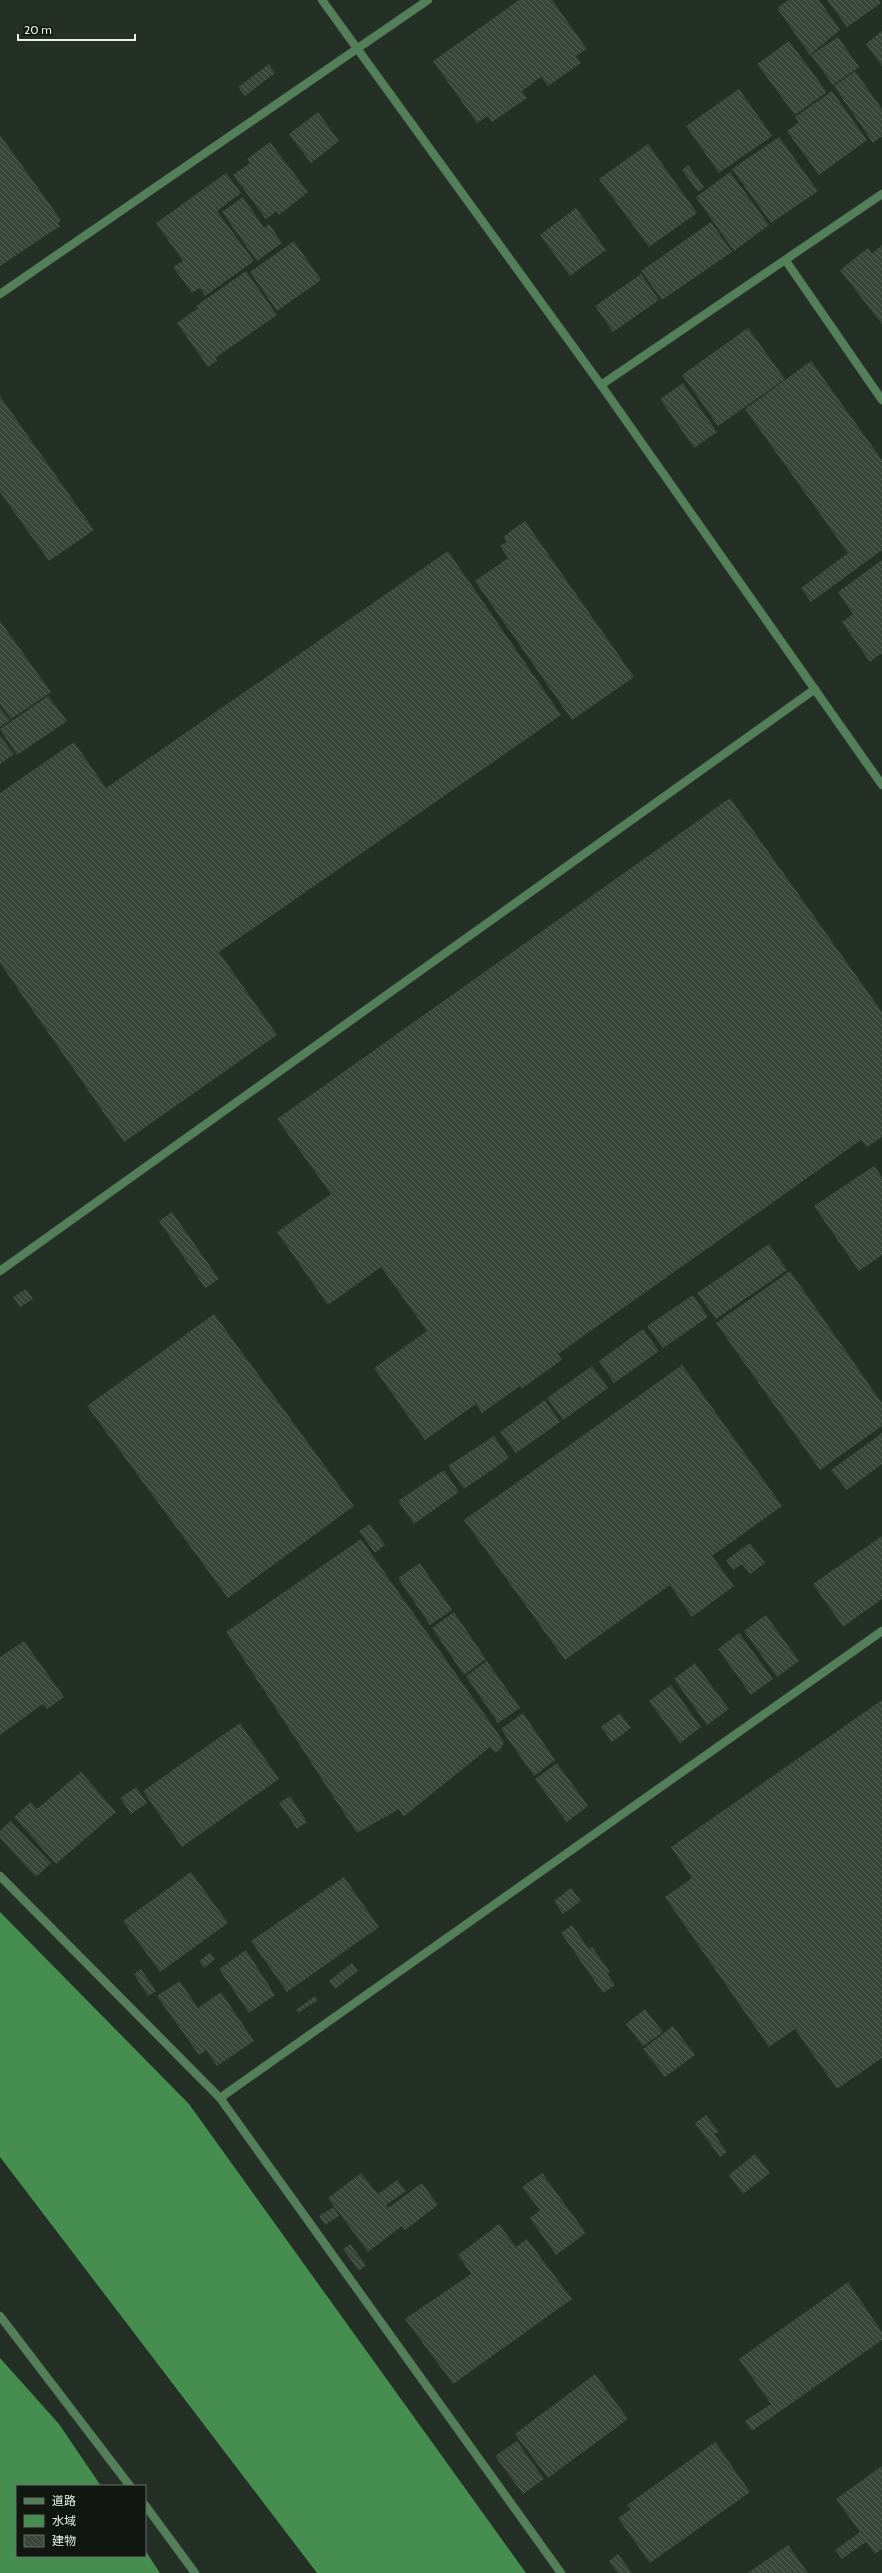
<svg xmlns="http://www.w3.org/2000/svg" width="882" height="2573" viewBox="0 0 882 2573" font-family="Cabin,'Noto Sans JP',sans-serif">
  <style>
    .water { fill: #458e50 }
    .building { fill: url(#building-back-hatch) }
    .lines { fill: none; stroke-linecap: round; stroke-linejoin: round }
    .minor-casing { stroke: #404a41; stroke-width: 9 }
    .tertiary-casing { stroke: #404a41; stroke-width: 9 }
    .minor { stroke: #538058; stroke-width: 8 }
    .tertiary { stroke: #538058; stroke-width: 8 }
  </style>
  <defs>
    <pattern id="building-back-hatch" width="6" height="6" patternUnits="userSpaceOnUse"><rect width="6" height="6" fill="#39453a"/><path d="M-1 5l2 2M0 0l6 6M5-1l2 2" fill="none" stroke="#566057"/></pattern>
  </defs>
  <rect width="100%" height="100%" fill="#242f25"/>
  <g class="water">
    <polygon points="0,1912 189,2104 526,2573 317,2573 0,2157"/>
    <polygon points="0,2358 59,2424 101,2486 17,2486 17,2556 145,2556 145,2550 160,2573 0,2573"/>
  </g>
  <g class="building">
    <polygon points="519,0 552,0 587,49 576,56 581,63 548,86 541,77 522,91 527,98 492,122 488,116 477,123 433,61"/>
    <polygon points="788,0 819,0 840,30 810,55 777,8"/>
    <polygon points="827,0 879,0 881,3 847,27"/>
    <polygon points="882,31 882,66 866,44"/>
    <polygon points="838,37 859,67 833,85 811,55"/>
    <polygon points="789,41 827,92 795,115 757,64"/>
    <polygon points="269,64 275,73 245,96 238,87"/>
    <polygon points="855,71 882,109 882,136 873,143 834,86"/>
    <polygon points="739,89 772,136 719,173 686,126"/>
    <polygon points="832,91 867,140 819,175 787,131 799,122 795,117"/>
    <polygon points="318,112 339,141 311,163 289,134"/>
    <polygon points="0,135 61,220 58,223 60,226 0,266"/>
    <polygon points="779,137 818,191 771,223 732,169"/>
    <polygon points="270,142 308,192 279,215 277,211 266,219 233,175 250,163 247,159"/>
    <polygon points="648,144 697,213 649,247 599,179"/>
    <polygon points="688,165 704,187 698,192 682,170"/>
    <polygon points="730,172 769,225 734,251 696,197"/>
    <polygon points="226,173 241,193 217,211 254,261 205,296 200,288 192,293 173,267 183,261 156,223"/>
    <polygon points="243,197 264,228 269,224 282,243 257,261 222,212"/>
    <polygon points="576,208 606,250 570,276 540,235"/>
    <polygon points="711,222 732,252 662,300 641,271"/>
    <polygon points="294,241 321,280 277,311 250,272"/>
    <polygon points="882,245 882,324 840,270 868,248 872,254"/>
    <polygon points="246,271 277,315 215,358 217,361 208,367 177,323 198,308 196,306"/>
    <polygon points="641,274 659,300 613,332 595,306"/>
    <polygon points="748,328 785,379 718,426 682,375"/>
    <polygon points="811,361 882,460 882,550 811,602 801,588 848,553 745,409"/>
    <polygon points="683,383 717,432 694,448 660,399"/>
    <polygon points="0,396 94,530 49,561 0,492"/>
    <polygon points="525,521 634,677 572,720 475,581 508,558 500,546 507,542 503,537"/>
    <polygon points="448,551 561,715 219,952 277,1035 124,1142 0,963 0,793 74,742 106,788"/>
    <polygon points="882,560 882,655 881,653 870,662 842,622 853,614 838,592"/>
    <polygon points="0,621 51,692 11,719 0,704"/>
    <polygon points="48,696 67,721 17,755 0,729"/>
    <polygon points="0,708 10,720 0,727"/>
    <polygon points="0,736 14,754 0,764"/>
    <polygon points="730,798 882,1012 882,1137 867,1147 861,1140 558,1354 562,1360 521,1389 520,1386 482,1413 476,1404 425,1440 374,1368 427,1331 381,1267 328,1305 277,1232 331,1194 277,1119"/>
    <polygon points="874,1166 882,1177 882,1255 859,1271 814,1206"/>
    <polygon points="172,1212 219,1279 205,1288 159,1221"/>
    <polygon points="769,1244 787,1270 716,1319 697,1293"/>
    <polygon points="790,1271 882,1403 882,1426 820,1470 716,1323"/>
    <polygon points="26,1289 33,1299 20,1307 13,1297"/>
    <polygon points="693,1295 708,1317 663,1348 647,1326"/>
    <polygon points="214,1314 354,1506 228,1598 87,1406"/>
    <polygon points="643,1329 659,1351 614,1383 599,1361"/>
    <polygon points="682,1365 782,1506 712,1556 734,1586 692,1617 670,1585 565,1660 464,1520"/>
    <polygon points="592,1366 608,1388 563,1420 547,1398"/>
    <polygon points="545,1400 560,1422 516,1453 500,1432"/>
    <polygon points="882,1433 882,1464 847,1490 831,1470"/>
    <polygon points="494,1436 509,1458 464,1489 448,1466"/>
    <polygon points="444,1470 459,1492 414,1524 398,1501"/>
    <polygon points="370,1524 385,1545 375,1553 359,1531"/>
    <polygon points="882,1536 882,1599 843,1627 813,1584"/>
    <polygon points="361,1539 504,1742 500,1750 495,1753 490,1747 403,1817 399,1809 357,1833 226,1632"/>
    <polygon points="750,1543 765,1563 750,1574 742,1564 733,1570 726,1560"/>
    <polygon points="420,1563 452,1610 430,1625 398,1578"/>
    <polygon points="454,1612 486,1659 464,1675 432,1628"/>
    <polygon points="766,1615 799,1661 777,1677 744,1631"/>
    <polygon points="739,1633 773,1679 751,1695 718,1649"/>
    <polygon points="24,1641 64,1697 47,1709 43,1704 0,1735 0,1657"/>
    <polygon points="487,1661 520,1708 498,1723 466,1676"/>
    <polygon points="695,1663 729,1709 707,1725 674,1679"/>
    <polygon points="671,1685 701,1727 680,1743 649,1701"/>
    <polygon points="882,1700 882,2058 837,2089 795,2029 769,2047 665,1897 692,1878 671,1847"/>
    <polygon points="523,1713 555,1760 534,1776 501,1729"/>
    <polygon points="620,1713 631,1728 612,1742 601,1727"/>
    <polygon points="240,1723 279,1779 182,1847 143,1791"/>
    <polygon points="557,1763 588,1806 567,1822 535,1779"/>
    <polygon points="81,1772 116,1812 56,1864 14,1817 31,1802 37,1809"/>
    <polygon points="136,1787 147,1803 131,1814 120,1798"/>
    <polygon points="290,1796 307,1822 297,1829 279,1803"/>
    <polygon points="10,1821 51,1863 36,1877 0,1838 0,1831"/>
    <polygon points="191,1872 228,1923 160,1972 123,1921"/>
    <polygon points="344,1877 379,1927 287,1992 251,1941"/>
    <polygon points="571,1888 581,1901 563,1914 554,1901"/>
    <polygon points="572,1925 589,1949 592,1947 610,1972 607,1974 615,1985 603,1993 561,1933"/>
    <polygon points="246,1950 275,1995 249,2013 219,1969"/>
    <polygon points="210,1953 215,1959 204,1968 199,1961"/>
    <polygon points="352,1963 358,1971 335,1989 329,1981"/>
    <polygon points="141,1969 156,1991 148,1996 134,1974"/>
    <polygon points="180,1981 198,2008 221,1992 254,2041 217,2066 206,2050 199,2055 157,1996"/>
    <polygon points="315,1996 318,2000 298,2013 296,2010"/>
    <polygon points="645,2009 663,2032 643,2046 626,2024"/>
    <polygon points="673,2026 695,2055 665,2077 643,2049"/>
    <polygon points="706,2115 719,2132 714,2134 727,2152 720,2157 695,2123"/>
    <polygon points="755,2154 770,2173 743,2194 729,2175"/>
    <polygon points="361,2173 378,2194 397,2180 406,2191 386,2205 388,2208 422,2183 438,2205 405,2230 402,2226 368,2252 328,2198"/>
    <polygon points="542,2173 586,2233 556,2255 530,2218 540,2210 522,2187"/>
    <polygon points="334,2207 339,2216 325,2225 319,2216"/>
    <polygon points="499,2224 516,2247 527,2239 572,2299 453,2384 405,2319 471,2274 458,2255"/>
    <polygon points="350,2244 366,2265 359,2271 343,2249"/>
    <polygon points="848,2282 882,2332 882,2340 752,2431 745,2421 771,2404 739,2359"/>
    <polygon points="595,2374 628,2419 548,2478 515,2434"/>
    <polygon points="517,2441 544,2479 523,2494 495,2456"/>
    <polygon points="715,2442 750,2492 650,2563 618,2518 631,2509 627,2505"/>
    <polygon points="882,2466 882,2549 875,2554 866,2542 842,2559 835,2550 860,2532 836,2499"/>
    <polygon points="788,2545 808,2573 748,2573"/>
    <polygon points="618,2554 632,2573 618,2573 609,2561"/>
  </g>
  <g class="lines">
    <defs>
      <g id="minor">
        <polyline points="786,261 882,400"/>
        <polyline points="0,1271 815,689"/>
        <polyline points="0,1876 220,2098 561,2573"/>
        <polyline points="220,2098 882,1631"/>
      </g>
      <g id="tertiary">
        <polyline points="322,0 601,385 882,785"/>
        <polyline points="0,294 428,0"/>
        <polyline points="601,385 882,194"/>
        <polyline points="0,2316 130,2486"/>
        <polyline points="145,2505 195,2573"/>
      </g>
    </defs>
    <use href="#minor" class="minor-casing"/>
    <use href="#tertiary" class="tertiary-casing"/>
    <use href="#minor" class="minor"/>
    <use href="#tertiary" class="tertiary"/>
  </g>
  <rect x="16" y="2485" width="130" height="72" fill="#111611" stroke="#676e68"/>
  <rect x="24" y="2498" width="20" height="6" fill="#538058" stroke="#676e68"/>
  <text x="52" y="2505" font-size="12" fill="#e9f1ea">道路</text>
  <rect x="24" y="2515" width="20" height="12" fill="#458e50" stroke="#676e68"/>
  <text x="52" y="2525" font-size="12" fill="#e9f1ea">水域</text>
  <rect x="24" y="2535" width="20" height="12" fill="url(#building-back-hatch)" stroke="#676e68"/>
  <text x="52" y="2545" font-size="12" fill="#e9f1ea">建物</text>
  <path d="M18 34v6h117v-6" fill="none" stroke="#e9f1ea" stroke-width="2"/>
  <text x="24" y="34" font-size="12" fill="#e9f1ea" stroke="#111611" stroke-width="3" paint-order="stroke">20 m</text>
</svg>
